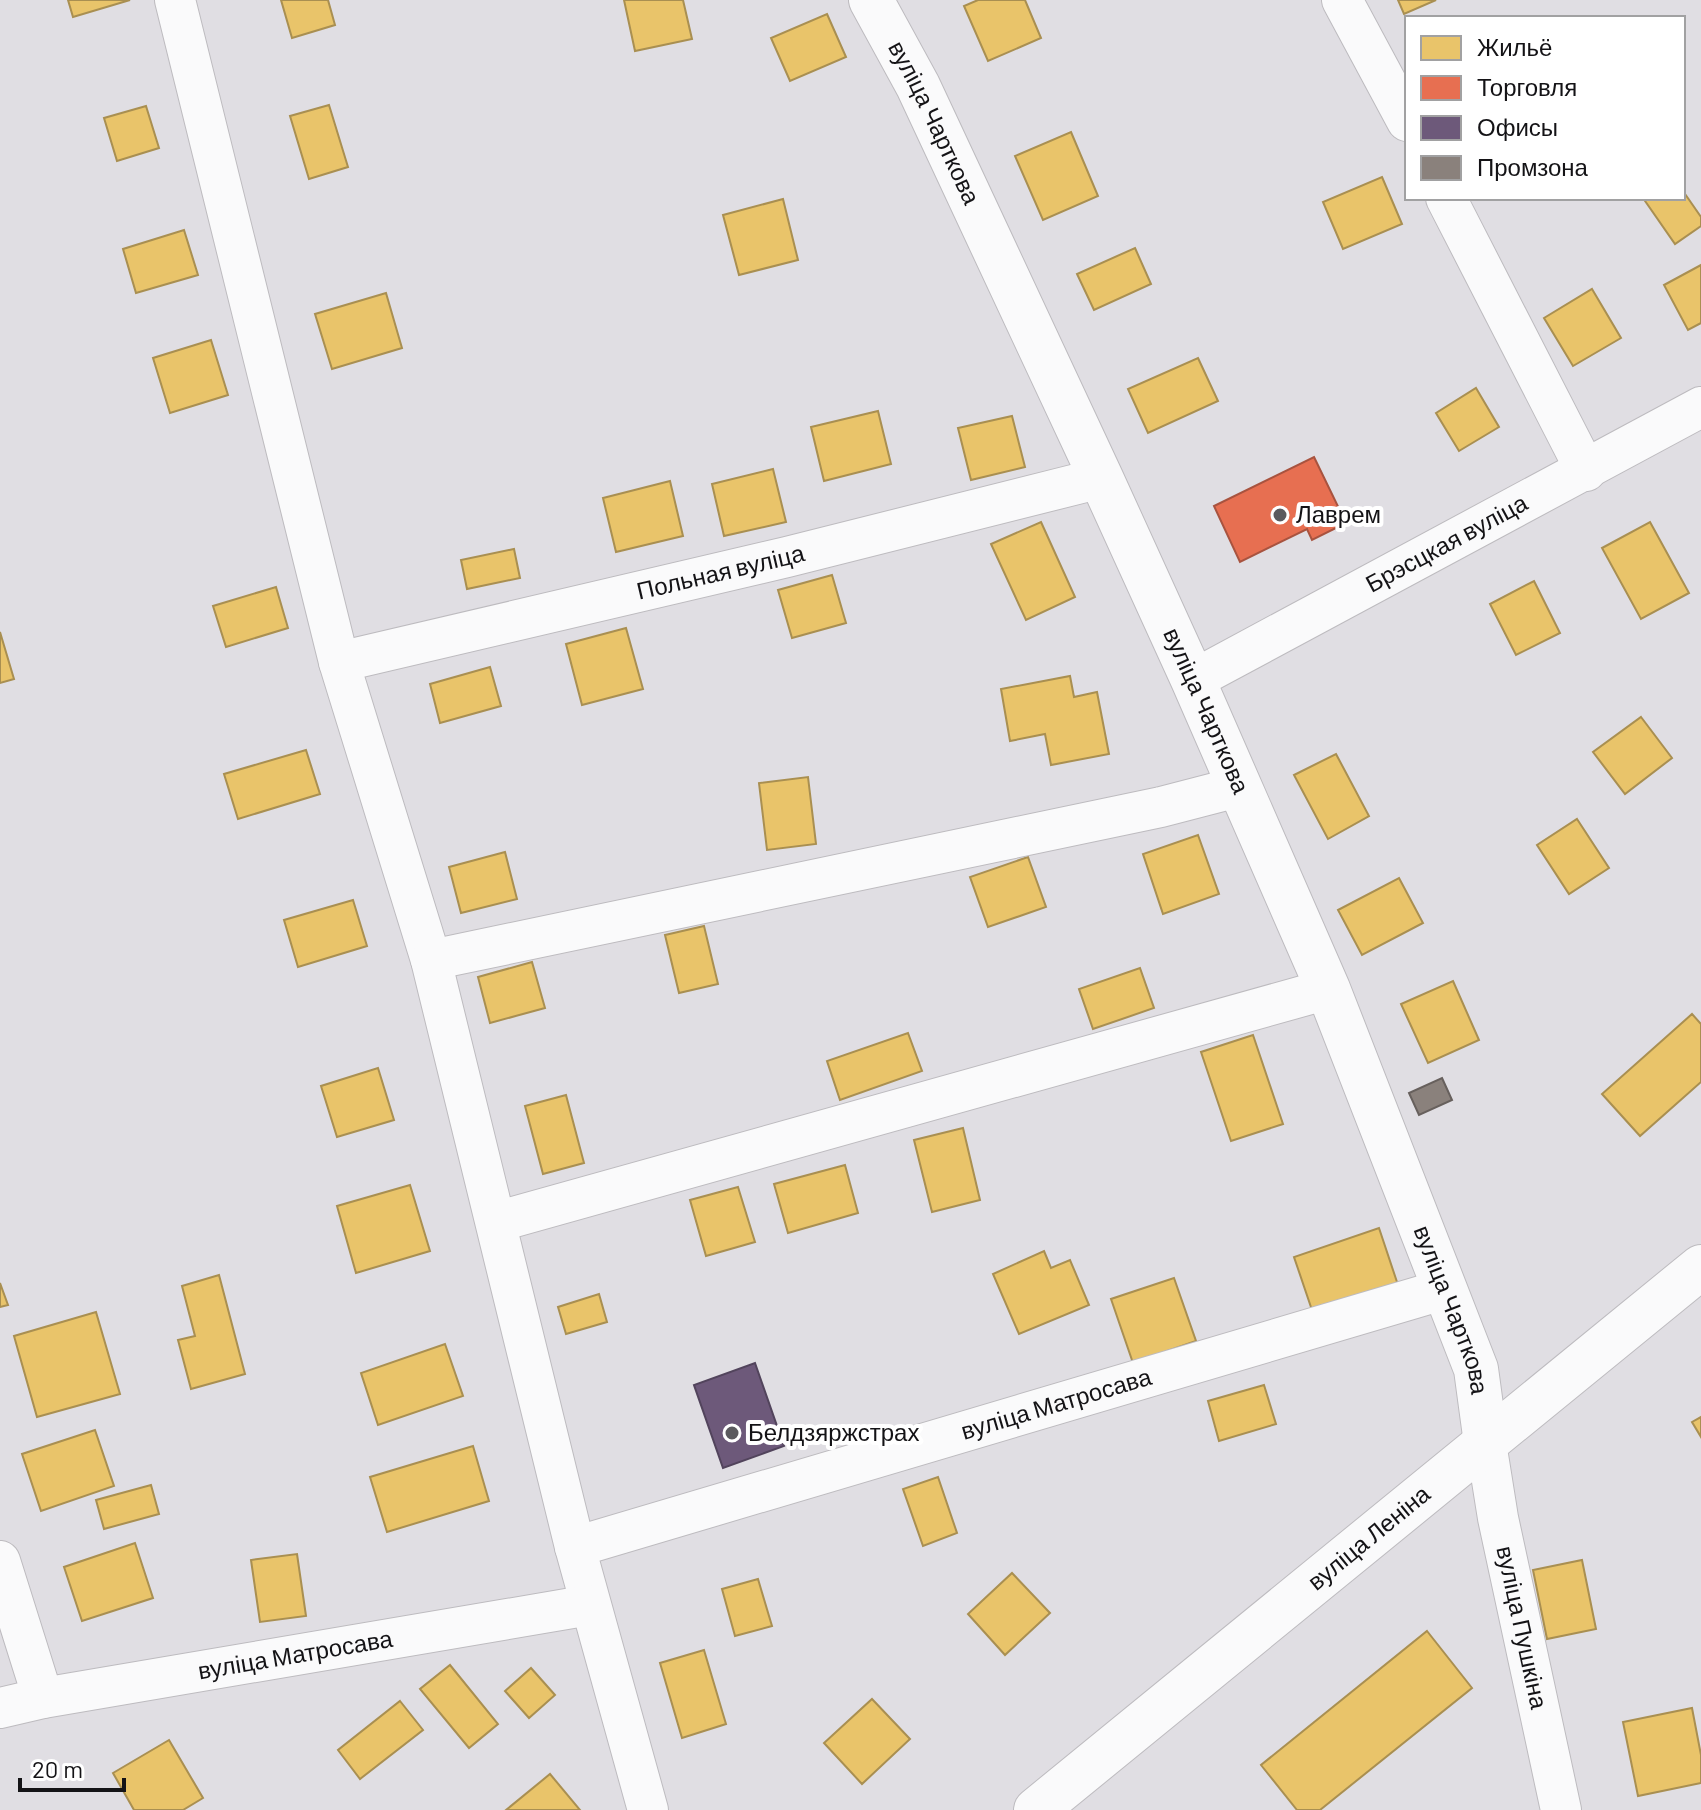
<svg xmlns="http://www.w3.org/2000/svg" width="1701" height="1810" viewBox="0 0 1701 1810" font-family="Barlow,sans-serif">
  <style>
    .homes { fill: #e9c46a; stroke: #a98f51; stroke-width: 2 }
    .shops { fill: #e76f51; stroke: #a8533f; stroke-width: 2 }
    .offices { fill: #6d597a; stroke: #52445c; stroke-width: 2 }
    .industry { fill: #8a817c; stroke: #67605d; stroke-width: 2 }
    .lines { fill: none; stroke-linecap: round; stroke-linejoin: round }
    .minor-casing { stroke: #bdbbbf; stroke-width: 42 }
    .primary-casing { stroke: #bdbbbf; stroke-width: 46 }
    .minor { stroke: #fafafb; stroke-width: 40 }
    .primary { stroke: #fafafb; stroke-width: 44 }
    .poi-dot { fill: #5b5a5e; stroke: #fff; stroke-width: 3 }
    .labels { text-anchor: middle; stroke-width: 8; stroke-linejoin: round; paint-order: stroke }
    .street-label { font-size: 24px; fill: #141316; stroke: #fff }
    .poi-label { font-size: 24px; fill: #141316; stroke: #fff; text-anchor: start }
  </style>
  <rect width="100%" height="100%" fill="#e0dee3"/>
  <g class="homes">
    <polygon points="68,0 130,0 73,17"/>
    <polygon points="281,0 328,0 335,25 292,38"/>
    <polygon points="624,0 683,0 692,39 635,51"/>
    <polygon points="978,0 1025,0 1041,38 988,61 964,6"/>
    <polygon points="1398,0 1436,0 1404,14"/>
    <polygon points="827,14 846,57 790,81 771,38"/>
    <polygon points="329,105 348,167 309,179 290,116"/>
    <polygon points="146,106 159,148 117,161 104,118"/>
    <polygon points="1071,132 1098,196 1043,220 1015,156"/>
    <polygon points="1382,177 1402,224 1343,249 1323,202"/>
    <polygon points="1683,191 1701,217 1701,226 1675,244 1643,198 1683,198"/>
    <polygon points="783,199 798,260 739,275 723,215"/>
    <polygon points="184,230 198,275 136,293 123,249"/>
    <polygon points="1135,248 1151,284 1094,310 1077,274"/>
    <polygon points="1701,265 1701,323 1688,330 1664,285"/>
    <polygon points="1592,289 1621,338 1573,366 1544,318"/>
    <polygon points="386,293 402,348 332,369 315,314"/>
    <polygon points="211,340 228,395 170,413 153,358"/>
    <polygon points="1198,358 1218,401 1148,433 1128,389"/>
    <polygon points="1476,388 1499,427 1459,451 1436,413"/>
    <polygon points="878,411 891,464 824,481 811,427"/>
    <polygon points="1012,416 1025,467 971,480 958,428"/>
    <polygon points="773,469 786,522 724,536 712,484"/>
    <polygon points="670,481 683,536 616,552 603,498"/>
    <polygon points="1041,522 1075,597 1026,620 991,544"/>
    <polygon points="1650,522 1689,593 1641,619 1602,548"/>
    <polygon points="514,549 520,578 467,589 461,560"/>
    <polygon points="832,575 846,623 792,638 778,590"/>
    <polygon points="1534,581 1560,633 1516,655 1490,604"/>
    <polygon points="276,587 288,628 226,647 213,606"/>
    <polygon points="626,628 643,689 582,705 566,644"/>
    <polygon points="0,632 14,679 0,683"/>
    <polygon points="490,667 501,706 440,723 430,684"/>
    <polygon points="1070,676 1074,697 1097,692 1109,754 1051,765 1045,734 1010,741 1001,689"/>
    <polygon points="1641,717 1672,758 1625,794 1593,752"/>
    <polygon points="306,750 320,794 238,819 224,774"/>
    <polygon points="1336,754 1369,816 1328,839 1294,775"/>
    <polygon points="808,777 816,844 767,850 759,783"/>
    <polygon points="1577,819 1609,868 1569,894 1537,845"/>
    <polygon points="1198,835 1219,894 1163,914 1143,854"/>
    <polygon points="505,852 517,899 461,913 449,867"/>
    <polygon points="1028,857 1046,907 988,927 970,877"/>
    <polygon points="1399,878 1423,923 1362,955 1338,910"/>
    <polygon points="353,900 367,946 298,967 284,920"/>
    <polygon points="704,926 718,984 679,993 665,935"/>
    <polygon points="532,962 545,1008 490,1023 478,977"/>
    <polygon points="1140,968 1154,1008 1093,1029 1079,989"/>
    <polygon points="1453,981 1479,1040 1428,1063 1401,1004"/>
    <polygon points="1692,1014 1701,1024 1701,1082 1640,1136 1602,1094"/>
    <polygon points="908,1033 922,1071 840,1100 827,1061"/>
    <polygon points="1253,1035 1283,1124 1231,1141 1201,1052"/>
    <polygon points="378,1068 394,1120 337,1137 321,1086"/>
    <polygon points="566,1095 584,1163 543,1174 525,1106"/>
    <polygon points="963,1128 980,1200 932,1212 914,1140"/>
    <polygon points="845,1165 858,1213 788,1233 774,1184"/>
    <polygon points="410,1185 430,1251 356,1273 337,1206"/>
    <polygon points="738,1187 755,1242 706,1256 690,1200"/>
    <polygon points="1379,1228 1399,1288 1314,1316 1294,1257"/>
    <polygon points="1044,1251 1051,1268 1070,1260 1089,1305 1019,1334 993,1274"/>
    <polygon points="219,1275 245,1374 191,1389 178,1340 195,1336 182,1286"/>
    <polygon points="1174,1278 1196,1341 1133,1363 1111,1299"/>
    <polygon points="0,1283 8,1305 0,1307"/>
    <polygon points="599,1294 607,1322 566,1334 558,1307"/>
    <polygon points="96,1312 120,1394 37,1417 14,1336"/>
    <polygon points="445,1344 463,1396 378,1425 361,1373"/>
    <polygon points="1264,1385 1276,1424 1219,1441 1208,1401"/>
    <polygon points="1701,1417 1701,1437 1692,1422"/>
    <polygon points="95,1430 114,1486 41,1511 22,1454"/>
    <polygon points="473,1446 489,1501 387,1532 370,1477"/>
    <polygon points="938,1477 957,1533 923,1546 903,1489"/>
    <polygon points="151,1485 159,1514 104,1529 96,1500"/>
    <polygon points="135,1543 153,1598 82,1621 64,1567"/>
    <polygon points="297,1554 306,1616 260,1622 251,1560"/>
    <polygon points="1582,1560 1596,1629 1547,1639 1533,1570"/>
    <polygon points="1012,1573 1050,1613 1005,1655 968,1614"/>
    <polygon points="758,1579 772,1626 735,1636 722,1589"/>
    <polygon points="1427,1631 1472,1688 1320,1810 1297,1810 1261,1765"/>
    <polygon points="704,1650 726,1724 682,1738 660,1663"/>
    <polygon points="450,1665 498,1724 469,1748 420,1689"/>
    <polygon points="531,1668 555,1695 529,1718 505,1691"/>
    <polygon points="872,1699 910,1739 862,1784 824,1743"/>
    <polygon points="400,1701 423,1730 360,1779 338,1750"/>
    <polygon points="1692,1708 1701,1755 1701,1783 1638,1796 1623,1722"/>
    <polygon points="169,1740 203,1798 183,1810 134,1810 113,1773"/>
    <polygon points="550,1774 580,1810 506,1810"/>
  </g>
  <polygon class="shops" points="1314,457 1346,523 1312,540 1307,529 1240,562 1214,506"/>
  <polygon class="offices" points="755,1363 784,1446 723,1468 694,1385"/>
  <polygon class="industry" points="1442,1078 1452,1100 1419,1115 1409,1093"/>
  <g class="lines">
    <defs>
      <g id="minor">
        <polyline points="175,0 339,662 431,960 575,1547 648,1810"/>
        <polyline points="1342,0 1407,121"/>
        <polyline points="1446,198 1586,471"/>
        <path id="s1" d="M 339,662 L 787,557 L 1101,478"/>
        <path id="s2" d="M 1193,680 L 1701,407"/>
        <polyline points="431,960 1161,807 1238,787"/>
        <polyline points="496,1222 1328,989"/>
        <path id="s3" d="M 1486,1443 L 1498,1518 L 1561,1810"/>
        <path id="s4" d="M 575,1547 L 1445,1289"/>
        <polyline points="0,1561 43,1698"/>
        <path id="s5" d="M 0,1708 L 43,1698 L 590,1605"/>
      </g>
      <g id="primary">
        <path id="s6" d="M 871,0 L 918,86 L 1101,478 L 1193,680 L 1328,989 L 1476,1369 L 1486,1443"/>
        <path id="s7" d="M 1036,1810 L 1701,1267"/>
      </g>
    </defs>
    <use href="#minor" class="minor-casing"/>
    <use href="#primary" class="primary-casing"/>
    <use href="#minor" class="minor"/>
    <use href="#primary" class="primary"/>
  </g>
  <g class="poi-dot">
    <circle cx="1280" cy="515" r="8"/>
    <circle cx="732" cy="1433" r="8"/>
  </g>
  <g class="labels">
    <g class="street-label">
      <text dy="8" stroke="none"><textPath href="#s6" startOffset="138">вуліца Чарткова</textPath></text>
      <text dy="8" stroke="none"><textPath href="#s2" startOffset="288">Брэсцкая вуліца</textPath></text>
      <text dy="8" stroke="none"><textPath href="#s1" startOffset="392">Польная вуліца</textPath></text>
      <text dy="8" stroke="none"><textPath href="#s6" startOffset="786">вуліца Чарткова</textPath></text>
      <text dy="8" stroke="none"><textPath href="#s6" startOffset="1434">вуліца Чарткова</textPath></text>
      <text dy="8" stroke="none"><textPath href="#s4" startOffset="502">вуліца Матросава</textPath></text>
      <text dy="8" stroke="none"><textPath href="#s7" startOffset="430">вуліца Леніна</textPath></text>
      <text dy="8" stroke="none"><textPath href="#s3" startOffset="188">вуліца Пушкіна</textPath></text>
      <text dy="8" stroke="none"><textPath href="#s5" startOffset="300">вуліца Матросава</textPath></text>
    </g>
    <g class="poi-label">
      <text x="1296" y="523">Лаврем</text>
      <text x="748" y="1441">Белдзяржстрах</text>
    </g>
  </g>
  <rect x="1405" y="16" width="280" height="184" fill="#ffffff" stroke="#a1a1a2" stroke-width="2"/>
  <rect x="1421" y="36" width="40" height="24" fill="#e9c46a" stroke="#a1a1a2" stroke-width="2"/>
  <text x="1477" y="56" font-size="24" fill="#141316">Жильё</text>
  <rect x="1421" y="76" width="40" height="24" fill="#e76f51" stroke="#a1a1a2" stroke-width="2"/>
  <text x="1477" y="96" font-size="24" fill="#141316">Торговля</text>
  <rect x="1421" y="116" width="40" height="24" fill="#6d597a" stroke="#a1a1a2" stroke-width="2"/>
  <text x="1477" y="136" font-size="24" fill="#141316">Офисы</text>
  <rect x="1421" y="156" width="40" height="24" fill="#8a817c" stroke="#a1a1a2" stroke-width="2"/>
  <text x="1477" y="176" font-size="24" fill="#141316">Промзона</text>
  <path d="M20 1778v12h104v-12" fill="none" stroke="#141316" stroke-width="4"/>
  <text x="32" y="1778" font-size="24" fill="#141316" stroke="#ffffff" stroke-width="6" paint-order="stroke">20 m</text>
</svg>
